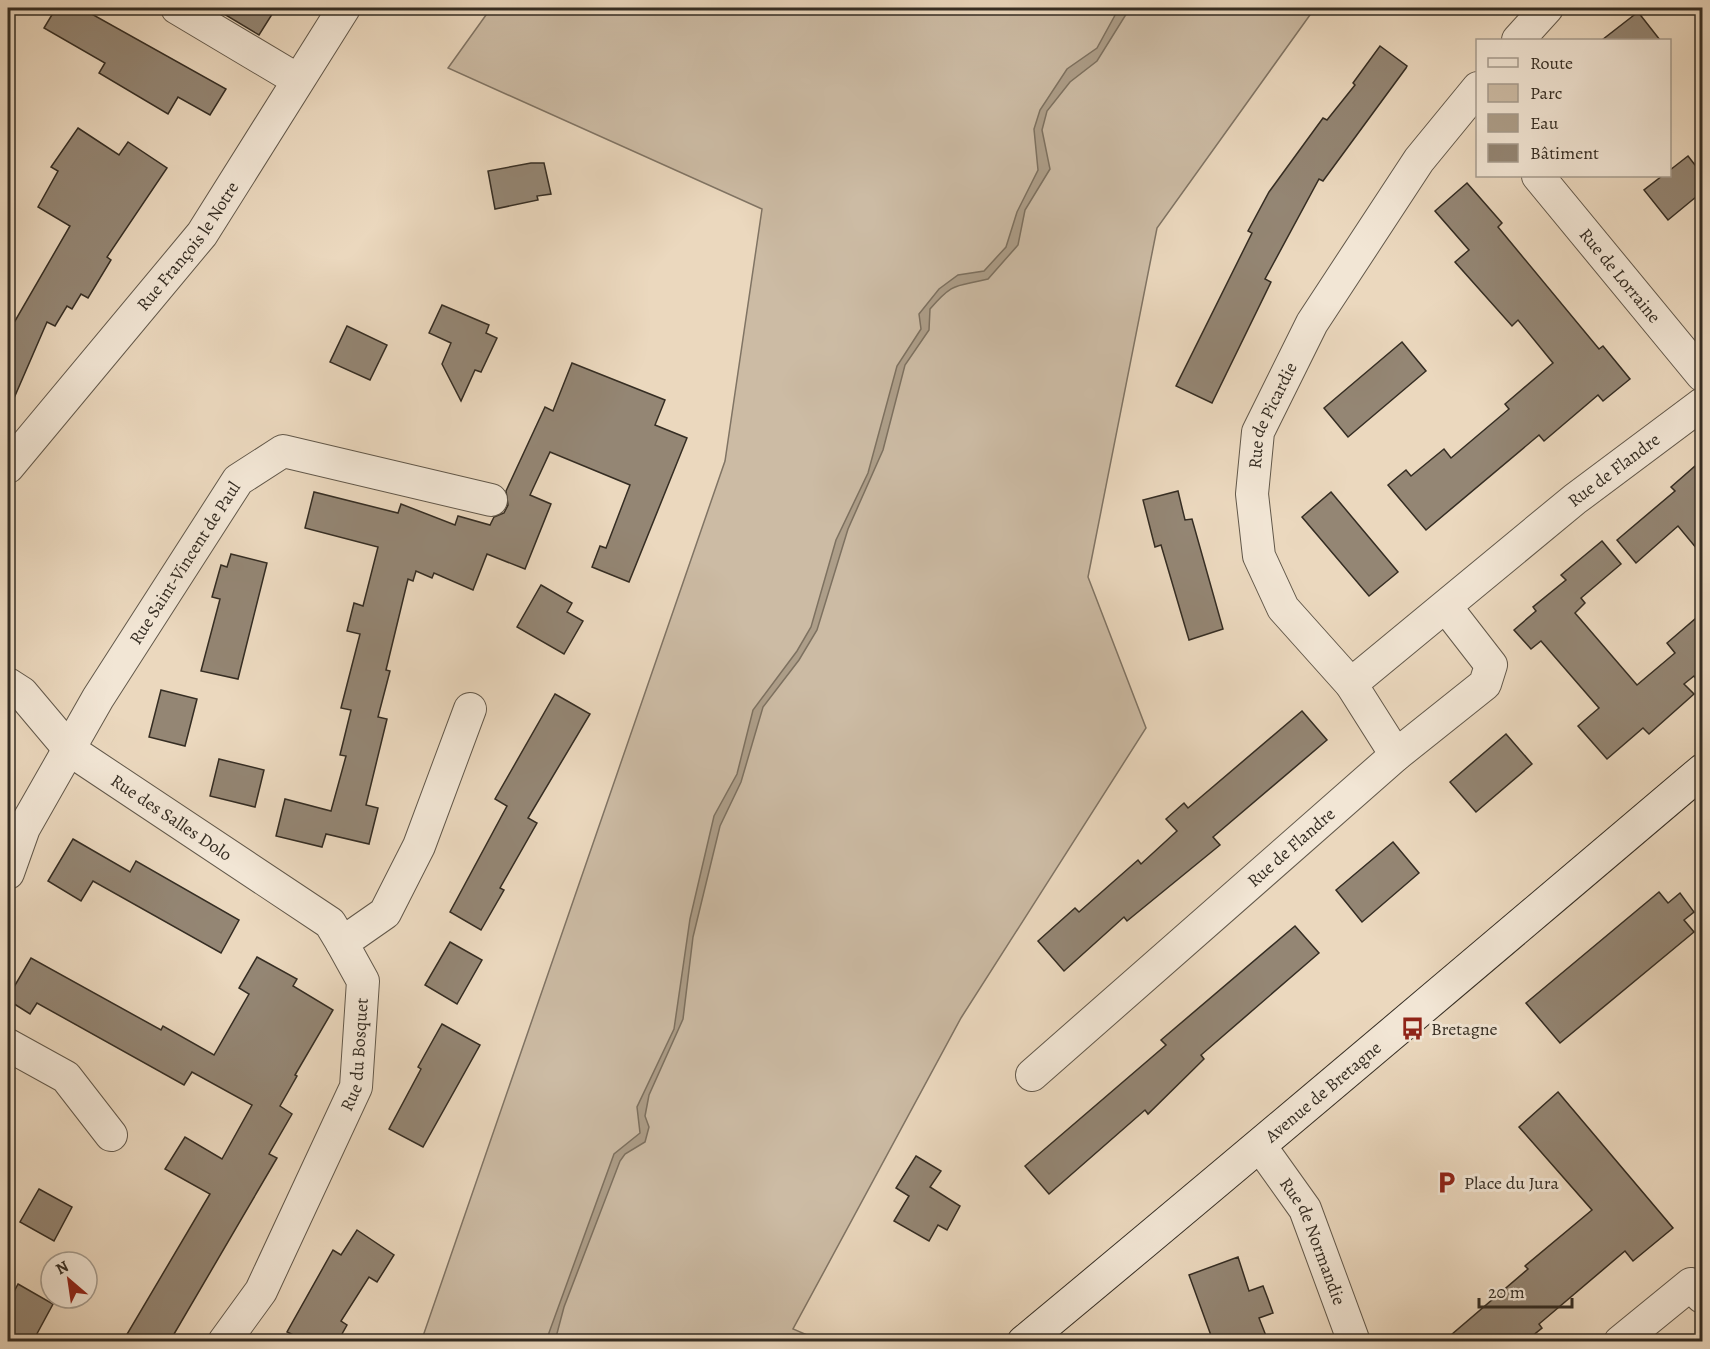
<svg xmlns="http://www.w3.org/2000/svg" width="1710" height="1349" viewBox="0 0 1710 1349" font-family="Alegreya,serif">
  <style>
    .green { fill: #ccbba4; stroke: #807464; stroke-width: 1.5 }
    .water { fill: #ad9e89; stroke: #7d7160; stroke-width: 1.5 }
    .building { fill: #948674; stroke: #352d23; stroke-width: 1.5 }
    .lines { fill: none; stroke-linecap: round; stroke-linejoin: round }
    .street-casing { stroke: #62584a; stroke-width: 34 }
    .secondary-casing { stroke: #352d23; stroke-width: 35 }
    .street { stroke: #f2e6d5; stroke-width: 32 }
    .secondary { stroke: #f2e6d5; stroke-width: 33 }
    .labels { text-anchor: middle; stroke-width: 6; stroke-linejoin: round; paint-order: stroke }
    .street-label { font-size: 18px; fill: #352d23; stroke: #f2e6d5 }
    .poi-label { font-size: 18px; fill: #352d23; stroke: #f2e6d5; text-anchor: start }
  </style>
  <rect width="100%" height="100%" fill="#ebd8be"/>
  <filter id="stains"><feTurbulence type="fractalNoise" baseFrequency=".00333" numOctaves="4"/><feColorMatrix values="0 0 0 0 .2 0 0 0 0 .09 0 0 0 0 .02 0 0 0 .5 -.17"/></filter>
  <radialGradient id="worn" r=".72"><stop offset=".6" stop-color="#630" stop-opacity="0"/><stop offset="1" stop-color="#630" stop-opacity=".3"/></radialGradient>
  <polygon class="green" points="491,8 1315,8 1157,228 1088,577 1146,728 961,1018 793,1329 821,1341 421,1342 725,461 762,209 448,68"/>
  <path class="water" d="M 1119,8 L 1130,8 L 1097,61 L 1070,82 L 1047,111 L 1042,130 L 1050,169 L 1025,210 L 1018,245 L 988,279 C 956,287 954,281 930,309 L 929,330 L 905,365 L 883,450 L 848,529 L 817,630 L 799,660 L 763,707 L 741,782 L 720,826 L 693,937 L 683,1019 L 649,1095 L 645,1116 L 649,1127 L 645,1142 L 625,1154 L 620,1161 L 564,1307 L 555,1341 L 546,1341 L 614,1154 L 640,1133 L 637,1107 L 674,1029 L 690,919 L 714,816 L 737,774 L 753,710 L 797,651 L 811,627 L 836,540 L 868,473 L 897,366 L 921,329 L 919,314 L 939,289 L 958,275 L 984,271 L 1006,247 L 1017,212 L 1038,170 L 1034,129 L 1040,110 L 1067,69 L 1097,48 Z"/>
  <g class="building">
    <polygon points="56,8 81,8 226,89 210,115 178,97 168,114 99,73 105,63 44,28"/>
    <polygon points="214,8 276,8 259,35"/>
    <polygon points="1638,12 1660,40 1602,40"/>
    <polygon points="1380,46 1407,66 1406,68 1323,181 1319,179 1265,279 1271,282 1212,403 1176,386 1252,233 1248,231 1269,192 1323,118 1327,120 1355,85 1353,83"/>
    <polygon points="78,128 119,155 128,142 167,168 107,257 111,260 88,298 81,294 72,309 67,306 55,326 47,322 8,412 8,333 70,226 38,207 58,171 51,167"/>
    <polygon points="1688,156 1702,174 1702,192 1668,220 1644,190 1662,176 1670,176 1670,170"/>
    <polygon points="531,163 544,163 551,194 537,196 538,200 495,209 488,171"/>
    <polygon points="1467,183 1502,223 1498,227 1599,349 1603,346 1630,379 1603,401 1598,395 1544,441 1539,435 1426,530 1388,485 1406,470 1411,476 1444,449 1451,458 1509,409 1505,404 1553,363 1518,320 1512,326 1455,262 1469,250 1435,211"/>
    <polygon points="442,305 489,325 486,333 497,338 481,372 475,370 461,401 442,364 451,343 429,333"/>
    <polygon points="347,326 387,345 370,380 330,362"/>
    <polygon points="1402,342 1426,371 1348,437 1324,408"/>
    <polygon points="572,363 665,400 655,425 687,438 629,582 592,567 600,546 606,548 630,485 550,452 530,495 551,504 525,569 487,554 473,590 434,573 432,578 416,571 413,581 408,579 386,670 390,671 378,717 387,719 366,805 378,808 369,844 326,834 322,847 276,836 285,799 331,811 346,756 340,755 351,710 341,708 360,634 347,631 354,603 363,606 378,547 305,528 314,492 398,513 401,504 455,525 458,516 490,525 494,517 504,513 508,505 506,491 545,407 553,411"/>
    <polygon points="1702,460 1702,555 1678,526 1636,563 1617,540 1675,491 1671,487"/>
    <polygon points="1178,491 1185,520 1192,519 1223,629 1189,640 1161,545 1155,547 1143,500"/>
    <polygon points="1331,492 1398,572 1369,596 1302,517"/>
    <polygon points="1602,541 1621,564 1581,598 1585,603 1575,613 1637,685 1675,653 1667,643 1702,613 1702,686 1694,676 1684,684 1694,694 1649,734 1643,728 1607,759 1578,726 1599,708 1541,641 1531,649 1514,630 1536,611 1533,607 1566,580 1561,575"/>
    <polygon points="231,554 267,563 238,679 201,671 220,599 212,597 221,565 227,567"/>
    <polygon points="541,585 572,603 567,612 583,621 564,654 517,627"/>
    <polygon points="161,690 197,699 185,746 149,737"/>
    <polygon points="555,694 590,714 528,818 537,823 500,888 504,890 481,930 450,912 507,806 495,799"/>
    <polygon points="1302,711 1327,740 1213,837 1220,845 1127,921 1124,917 1064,971 1038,941 1075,908 1079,912 1138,860 1141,864 1177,831 1166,819 1184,803 1188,808"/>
    <polygon points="1506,734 1532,764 1476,812 1450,782"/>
    <polygon points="219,759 264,770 255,807 210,796"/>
    <polygon points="73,839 130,872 136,861 239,920 221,953 93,881 81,901 48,881"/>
    <polygon points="1393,842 1419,873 1362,922 1336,890"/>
    <polygon points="1659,892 1668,903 1680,893 1694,912 1684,920 1694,932 1560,1043 1526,1003"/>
    <polygon points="1295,926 1319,953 1201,1055 1204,1059 1148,1114 1145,1110 1049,1194 1025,1166 1166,1045 1161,1040"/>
    <polygon points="450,942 482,960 457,1004 425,985"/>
    <polygon points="257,957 297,979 293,986 333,1010 295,1075 297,1076 280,1106 292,1114 269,1154 277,1158 170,1341 123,1341 210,1194 165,1169 185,1137 222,1159 252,1105 192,1072 184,1085 37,1003 30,1014 8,1000 8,997 31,958 161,1030 163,1026 214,1055 249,994 239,988"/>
    <polygon points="442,1024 480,1045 423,1147 389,1129 421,1069 418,1067"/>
    <polygon points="1558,1092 1673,1228 1633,1261 1625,1251 1539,1324 1542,1328 1526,1341 1444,1341 1528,1269 1525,1266 1592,1210 1519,1127"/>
    <polygon points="916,1156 941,1171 930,1187 960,1206 947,1230 938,1225 929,1241 894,1221 909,1196 896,1188"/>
    <polygon points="39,1189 72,1207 54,1241 20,1222"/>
    <polygon points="357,1230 394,1255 377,1282 369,1277 341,1321 347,1325 338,1341 306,1341 287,1332 333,1250 341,1255"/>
    <polygon points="1238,1257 1249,1291 1263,1286 1268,1299 1273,1313 1259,1318 1268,1341 1213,1341 1189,1275"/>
    <polygon points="18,1284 53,1304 33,1341 8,1341 8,1303"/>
  </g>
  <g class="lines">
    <defs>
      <g id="street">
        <polyline points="177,8 298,80"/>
        <polyline points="1518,40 1547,8"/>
        <path id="s1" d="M 1538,176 L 1702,375"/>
        <path id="s2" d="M 8,467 L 202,234 L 344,8"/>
        <path id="s3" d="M 8,684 L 22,693 L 70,750 L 330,923 L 342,943"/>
        <path id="s4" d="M 1351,684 L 1575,499 L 1702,404"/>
        <path id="s5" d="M 1396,755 L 1351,684 L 1283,608 L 1259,556 L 1252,494 L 1258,432 L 1312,323 L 1419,160 L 1478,88"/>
        <path id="s6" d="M 8,873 L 24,828 L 98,698 L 238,480 L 283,451 L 491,500"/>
        <polyline points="8,1045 66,1077 111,1135"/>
        <path id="s7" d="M 1032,1075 L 1396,755 L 1485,684 L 1491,665 L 1446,607"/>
        <path id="s8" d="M 1260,1146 L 1305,1209 L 1354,1342"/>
        <path id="s9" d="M 224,1342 L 261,1291 L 356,1087 L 363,981 L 342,943 L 385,913 L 419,846 L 470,709"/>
        <polyline points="1620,1342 1691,1284 1702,1297"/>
      </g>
      <g id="secondary">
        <path id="s10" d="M 1024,1342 C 1252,1153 1477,962 1702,771"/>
      </g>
    </defs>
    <use href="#street" class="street-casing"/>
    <use href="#secondary" class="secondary-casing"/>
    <use href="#street" class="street"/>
    <use href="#secondary" class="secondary"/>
  </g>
  <defs>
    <symbol id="bus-bare" viewBox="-9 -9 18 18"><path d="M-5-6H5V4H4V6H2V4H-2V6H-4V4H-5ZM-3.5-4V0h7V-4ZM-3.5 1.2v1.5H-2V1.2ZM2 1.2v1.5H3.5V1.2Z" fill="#8f2418" stroke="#f2e6d5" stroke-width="2.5" paint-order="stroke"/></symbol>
    <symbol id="parking-bare" viewBox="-9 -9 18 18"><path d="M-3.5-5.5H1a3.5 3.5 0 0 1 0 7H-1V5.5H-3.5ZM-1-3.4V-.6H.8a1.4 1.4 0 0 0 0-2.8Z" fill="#8f2418" stroke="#f2e6d5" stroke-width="2.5" paint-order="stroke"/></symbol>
  </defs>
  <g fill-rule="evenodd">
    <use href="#bus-bare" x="1396" y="1012" width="33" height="33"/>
    <use href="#parking-bare" x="1430" y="1166" width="33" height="33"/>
  </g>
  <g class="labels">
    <g class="street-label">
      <text dy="6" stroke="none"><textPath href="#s2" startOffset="285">Rue François le Notre</textPath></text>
      <text dy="6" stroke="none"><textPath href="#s1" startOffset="129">Rue de Lorraine</textPath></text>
      <text dy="6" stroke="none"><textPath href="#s5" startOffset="388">Rue de Picardie</textPath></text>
      <text dy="6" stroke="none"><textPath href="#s4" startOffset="339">Rue de Flandre</textPath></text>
      <text dy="6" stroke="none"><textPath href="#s6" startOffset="358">Rue Saint-Vincent de Paul</textPath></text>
      <text dy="6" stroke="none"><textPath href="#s3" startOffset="213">Rue des Salles Dolo</textPath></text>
      <text dy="6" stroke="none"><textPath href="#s7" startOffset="345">Rue de Flandre</textPath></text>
      <text dy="6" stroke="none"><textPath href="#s9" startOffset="320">Rue du Bosquet</textPath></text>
      <text dy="6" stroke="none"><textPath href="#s10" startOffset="390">Avenue de Bretagne</textPath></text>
      <text dy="6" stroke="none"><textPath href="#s8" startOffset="110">Rue de Normandie</textPath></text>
    </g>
    <g class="poi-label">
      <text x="1431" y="1035">Bretagne</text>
      <text x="1464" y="1189">Place du Jura</text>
    </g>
  </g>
  <rect width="1710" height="1349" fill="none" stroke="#ebd8be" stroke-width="30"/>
  <rect x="9" y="9" width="1692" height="1331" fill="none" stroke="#352d23" stroke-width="3"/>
  <rect x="15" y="15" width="1680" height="1319" fill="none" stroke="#352d23" stroke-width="1.5"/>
  <rect x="1476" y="39" width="195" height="138" fill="#f2e6d5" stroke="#a69c8e" stroke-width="1.5"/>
  <rect x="1488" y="58" width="30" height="9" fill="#f2e6d5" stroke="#a69c8e" stroke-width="1.5"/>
  <text x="1530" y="69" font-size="18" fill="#352d23">Route</text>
  <rect x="1488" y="84" width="30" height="18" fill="#ccbba4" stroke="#a69c8e" stroke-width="1.5"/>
  <text x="1530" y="99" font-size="18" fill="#352d23">Parc</text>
  <rect x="1488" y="114" width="30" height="18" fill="#ad9e89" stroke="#a69c8e" stroke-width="1.5"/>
  <text x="1530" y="129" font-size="18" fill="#352d23">Eau</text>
  <rect x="1488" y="144" width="30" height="18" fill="#948674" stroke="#a69c8e" stroke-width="1.5"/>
  <text x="1530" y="159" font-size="18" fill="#352d23">Bâtiment</text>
  <g transform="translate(69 1280) rotate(331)"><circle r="28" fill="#f2e6d5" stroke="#a69c8e" stroke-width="1.5"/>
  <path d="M0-4.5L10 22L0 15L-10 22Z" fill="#8f2418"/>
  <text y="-9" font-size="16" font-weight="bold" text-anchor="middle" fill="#352d23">N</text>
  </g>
  <path d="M1479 1298v9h93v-9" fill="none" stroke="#352d23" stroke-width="3"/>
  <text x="1488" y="1298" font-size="18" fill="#352d23" stroke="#f2e6d5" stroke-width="4.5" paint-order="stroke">20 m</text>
  <rect width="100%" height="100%" filter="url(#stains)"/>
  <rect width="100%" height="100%" fill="url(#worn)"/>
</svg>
